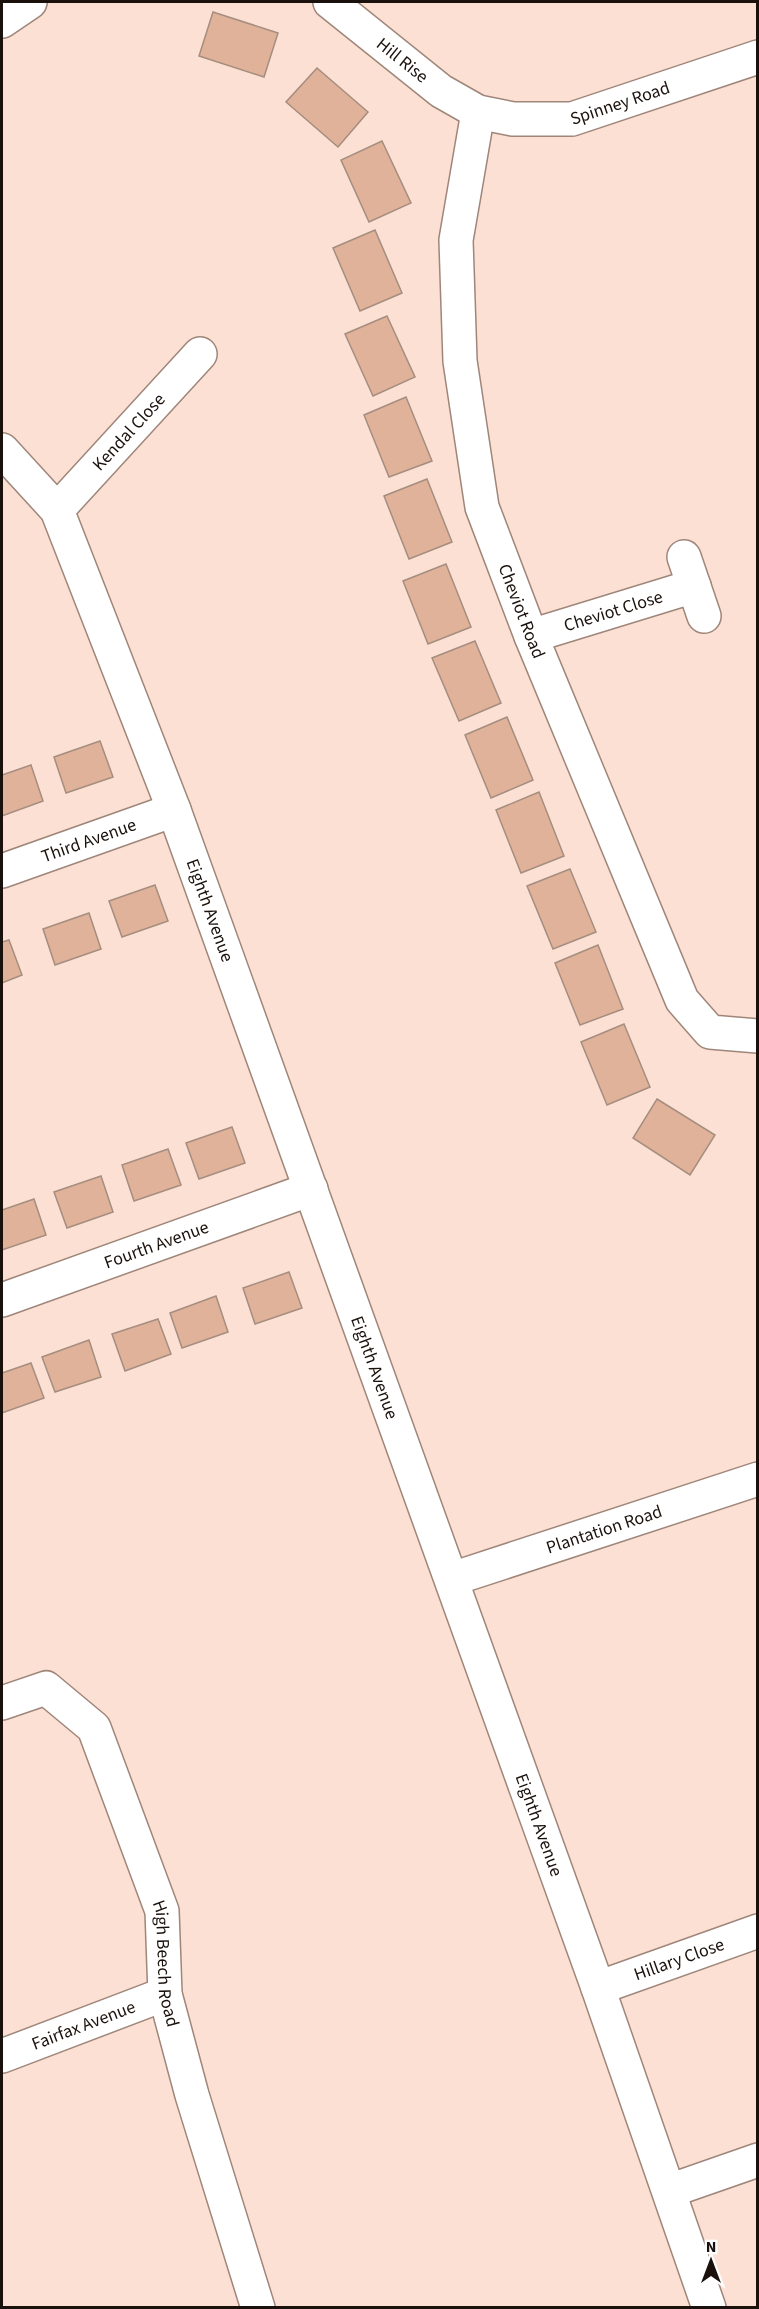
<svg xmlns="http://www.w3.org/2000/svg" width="759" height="2309" viewBox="0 0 759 2309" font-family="'Source Sans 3',sans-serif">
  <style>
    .building { fill: #dfb299; stroke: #a58d7f; stroke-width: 1.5 }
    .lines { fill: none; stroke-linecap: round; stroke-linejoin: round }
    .minor-casing { stroke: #9f867a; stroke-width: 36 }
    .minor { stroke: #fff; stroke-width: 33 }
    .labels { text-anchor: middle; stroke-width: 6; stroke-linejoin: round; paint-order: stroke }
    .street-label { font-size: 18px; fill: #1a110c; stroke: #fff }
  </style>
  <rect width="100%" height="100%" fill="#fce0d3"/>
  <g class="building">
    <polygon points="213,12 278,33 264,77 199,56"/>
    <polygon points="317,68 368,112 338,147 286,102"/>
    <polygon points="382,141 411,203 369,222 341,160"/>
    <polygon points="375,230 402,293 360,311 333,248"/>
    <polygon points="387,316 415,377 373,396 345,334"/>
    <polygon points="406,397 432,461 389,477 364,415"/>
    <polygon points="427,479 452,542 409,559 384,496"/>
    <polygon points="446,564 471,627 428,644 403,581"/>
    <polygon points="475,641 501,703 459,721 432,658"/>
    <polygon points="507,717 533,780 491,798 465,735"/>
    <polygon points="100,741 113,777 66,793 54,757"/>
    <polygon points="31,765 43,801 2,816 2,775"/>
    <polygon points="539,792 564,856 521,873 496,810"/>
    <polygon points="570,869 596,932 553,949 527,886"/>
    <polygon points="155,885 168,921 122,937 109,901"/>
    <polygon points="89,913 101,949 55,965 43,929"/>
    <polygon points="9,940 22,975 2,983 2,942"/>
    <polygon points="598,945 623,1009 580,1025 555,963"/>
    <polygon points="624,1024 650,1087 607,1105 581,1042"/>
    <polygon points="657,1099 715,1135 690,1175 633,1138"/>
    <polygon points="232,1127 245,1163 199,1179 186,1143"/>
    <polygon points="168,1149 181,1185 134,1201 122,1165"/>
    <polygon points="101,1176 113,1212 67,1228 54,1192"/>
    <polygon points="34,1199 46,1235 2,1250 2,1210"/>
    <polygon points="289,1272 302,1308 255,1324 243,1288"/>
    <polygon points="216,1296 228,1332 182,1348 170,1313"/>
    <polygon points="158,1319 171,1354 125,1371 112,1334"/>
    <polygon points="89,1340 101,1377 55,1392 42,1357"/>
    <polygon points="31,1363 44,1398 2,1413 2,1373"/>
  </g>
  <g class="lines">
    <defs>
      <g id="minor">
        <path id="s1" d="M 330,2 L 441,91 L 478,112 L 513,119 L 572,119 L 758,57"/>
        <polyline points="2,21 30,2"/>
        <path id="s2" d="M 478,112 L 456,240 L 460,361 L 482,507 L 531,636 L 682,1000 L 710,1032 L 758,1036"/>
        <path id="s3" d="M 2,450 L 57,510 L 174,810 L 598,1988 L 709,2308"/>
        <path id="s4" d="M 57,510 L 200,354"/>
        <polyline points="684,557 704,616"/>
        <path id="s5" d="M 531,636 L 694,586"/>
        <path id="s6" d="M 2,871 L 174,810"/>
        <path id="s7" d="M 2,1300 L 311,1189"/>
        <path id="s8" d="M 452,1579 L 758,1479"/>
        <path id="s9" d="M 2,1703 L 46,1688 L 94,1728 L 162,1911 L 165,1994 L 192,2095 L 258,2308"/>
        <path id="s10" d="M 598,1988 L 758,1931"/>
        <path id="s11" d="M 2,2056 L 165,1994"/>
        <polyline points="669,2191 758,2160"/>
      </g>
    </defs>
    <use href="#minor" class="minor-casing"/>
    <use href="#minor" class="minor"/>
  </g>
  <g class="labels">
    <g class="street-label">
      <text dy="6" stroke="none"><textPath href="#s1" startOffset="93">Hill Rise</textPath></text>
      <text dy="6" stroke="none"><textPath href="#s1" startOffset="330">Spinney Road</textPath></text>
      <text dy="6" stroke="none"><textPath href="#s4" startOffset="106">Kendal Close</textPath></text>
      <text dy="6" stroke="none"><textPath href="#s2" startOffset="510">Cheviot Road</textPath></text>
      <text dy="6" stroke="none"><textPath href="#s5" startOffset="86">Cheviot Close</textPath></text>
      <text dy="6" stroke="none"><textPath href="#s6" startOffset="92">Third Avenue</textPath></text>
      <text dy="6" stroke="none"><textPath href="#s3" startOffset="510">Eighth Avenue</textPath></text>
      <text dy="6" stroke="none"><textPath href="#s7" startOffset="164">Fourth Avenue</textPath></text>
      <text dy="6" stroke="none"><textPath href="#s3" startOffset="996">Eighth Avenue</textPath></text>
      <text dy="6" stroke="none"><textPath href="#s8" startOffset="160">Plantation Road</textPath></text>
      <text dy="6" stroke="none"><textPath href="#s3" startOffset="1482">Eighth Avenue</textPath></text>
      <text dy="6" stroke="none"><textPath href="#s10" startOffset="86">Hillary Close</textPath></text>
      <text dy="6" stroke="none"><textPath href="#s9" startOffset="357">High Beech Road</textPath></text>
      <text dy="6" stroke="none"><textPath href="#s11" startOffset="87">Fairfax Avenue</textPath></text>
    </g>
  </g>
  <rect width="759" height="2309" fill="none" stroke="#1a110c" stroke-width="6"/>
  <g transform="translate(711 2261)" stroke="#ffffff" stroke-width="4.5" paint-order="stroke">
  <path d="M0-4.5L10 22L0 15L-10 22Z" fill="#1a110c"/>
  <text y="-9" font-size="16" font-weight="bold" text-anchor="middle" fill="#1a110c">N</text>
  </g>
</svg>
